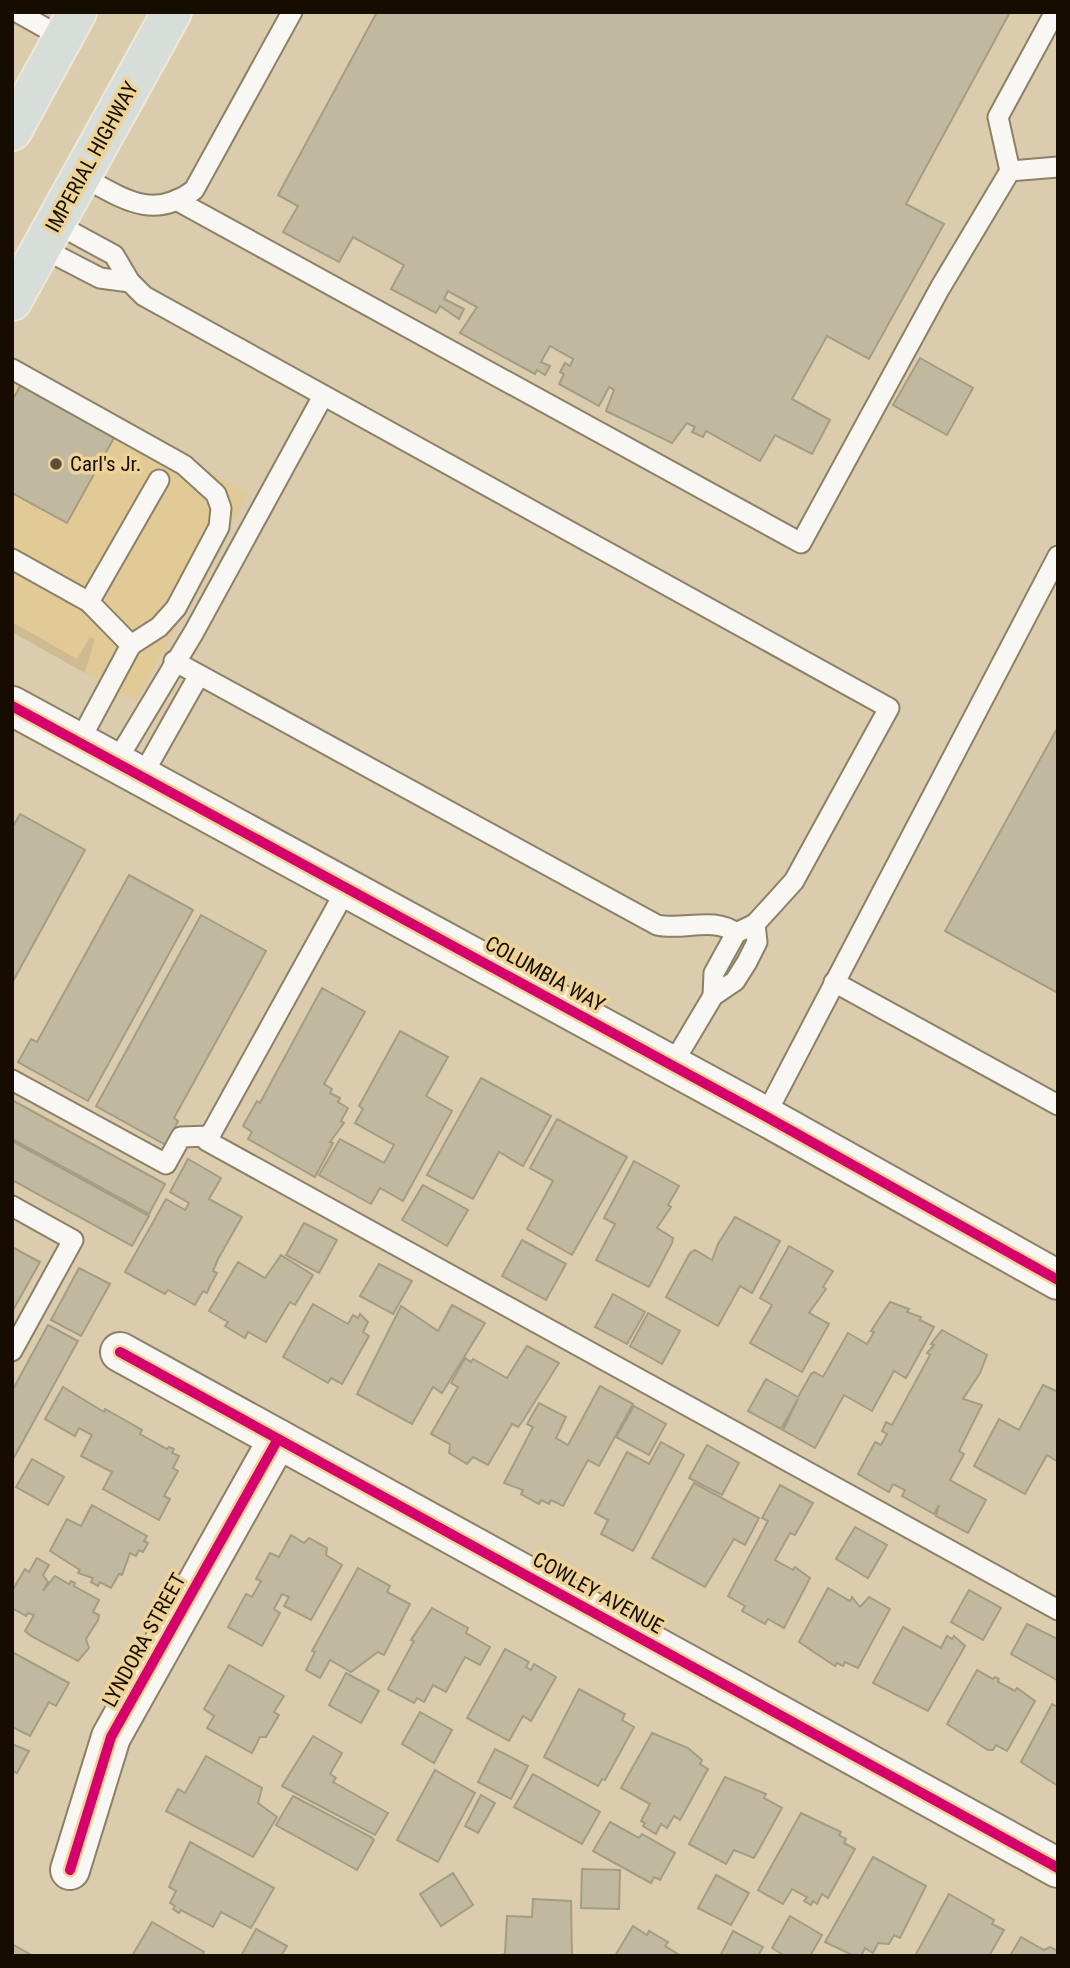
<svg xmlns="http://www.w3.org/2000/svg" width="1070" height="1968" viewBox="0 0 1070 1968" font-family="'Roboto Condensed',sans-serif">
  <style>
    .built { fill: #e2ca97 }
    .green { fill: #cebb91 }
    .building { fill: #c0b99f; stroke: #a49d83; stroke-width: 2 }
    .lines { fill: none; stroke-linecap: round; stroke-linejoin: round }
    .service-casing { stroke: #8c8167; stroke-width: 23 }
    .minor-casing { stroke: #8c8167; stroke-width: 42 }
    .tertiary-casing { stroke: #8c8167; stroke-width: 42 }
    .primary-casing { stroke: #eee8da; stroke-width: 42 }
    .service { stroke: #f9f7f3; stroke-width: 19 }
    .minor { stroke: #f9f7f3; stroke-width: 38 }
    .tertiary { stroke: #f9f7f3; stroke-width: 38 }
    .primary { stroke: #d7ddd9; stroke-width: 38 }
    .cycleway-casing { stroke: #eed398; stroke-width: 15 }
    .cycleway { stroke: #d6006c; stroke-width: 10 }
    .poi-dot { fill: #5b503c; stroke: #eed398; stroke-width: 2.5 }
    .labels { text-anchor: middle; stroke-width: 7; stroke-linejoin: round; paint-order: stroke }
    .street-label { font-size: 21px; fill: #160d00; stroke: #eed398 }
    .poi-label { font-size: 21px; fill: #160d00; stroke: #eed398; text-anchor: start }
  </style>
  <rect width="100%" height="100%" fill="#daccac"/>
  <polygon class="built" points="25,370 248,494 136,701 12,632 12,393"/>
  <polygon class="green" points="12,622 77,659 90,637 95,639 85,673 12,632"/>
  <g class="building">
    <polygon points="377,12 1010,12 906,204 944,224 869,359 827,336 792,399 830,420 812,454 775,435 760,461 706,431 703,437 692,432 695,427 687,423 672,443 606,411 614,390 609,387 599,406 559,384 564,374 560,372 565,363 570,366 573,359 550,346 541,362 550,366 545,375 537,370 535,374 460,333 477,307 448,291 444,299 464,309 459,319 440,306 436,313 391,289 404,265 353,237 339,262 283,232 298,206 278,195"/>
    <polygon points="920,358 973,388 947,435 893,405"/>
    <polygon points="23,381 115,436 67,523 12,493 12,401"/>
    <polygon points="1058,727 1058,993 945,931"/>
    <polygon points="20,814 85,850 12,983 12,828"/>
    <polygon points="129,875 193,910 88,1101 18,1062 31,1039 37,1042"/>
    <polygon points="201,915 266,951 174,1118 178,1121 166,1145 96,1106"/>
    <polygon points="322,988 365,1012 324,1084 332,1089 330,1093 340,1098 338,1102 348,1108 341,1121 344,1123 330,1142 333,1143 315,1177 248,1139 252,1132 243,1126 257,1101 260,1103"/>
    <polygon points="400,1031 448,1057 426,1096 452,1111 403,1201 380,1188 371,1204 319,1175 340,1139 384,1163 394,1145 355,1123 363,1109 359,1106"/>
    <polygon points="481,1078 551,1116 523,1166 499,1152 473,1199 427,1175"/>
    <polygon points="12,1100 165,1184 149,1214 12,1139"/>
    <polygon points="557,1119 627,1157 572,1255 527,1229 553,1181 530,1168"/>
    <polygon points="12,1141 149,1216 132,1246 12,1180"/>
    <polygon points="188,1159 221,1178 209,1199 242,1217 218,1259 213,1271 217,1273 210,1286 207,1293 203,1291 195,1305 168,1290 165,1294 125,1272 166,1199 185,1210 189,1203 170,1192"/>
    <polygon points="634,1161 679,1186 668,1205 671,1207 657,1228 673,1238 672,1243 649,1287 596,1260 615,1224 604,1218"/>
    <polygon points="423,1185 468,1210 447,1246 402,1220"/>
    <polygon points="735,1217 780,1241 752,1293 740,1286 718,1326 666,1297 690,1253 695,1250 712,1260 718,1244"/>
    <polygon points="304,1223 337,1240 319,1273 286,1255"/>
    <polygon points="522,1240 566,1264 546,1300 502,1276"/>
    <polygon points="789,1246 833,1271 823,1287 826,1289 809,1313 829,1324 802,1372 750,1343 772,1305 760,1298"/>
    <polygon points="12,1247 40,1262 12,1312"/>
    <polygon points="281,1255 313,1275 295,1305 290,1302 266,1342 248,1332 245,1338 225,1326 228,1322 209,1311 238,1262 265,1278"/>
    <polygon points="379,1264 412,1281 393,1314 360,1296"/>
    <polygon points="79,1268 110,1284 81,1336 51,1320"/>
    <polygon points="613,1294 645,1312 627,1344 595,1327"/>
    <polygon points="890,1302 909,1309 907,1312 921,1317 920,1320 934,1327 906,1378 894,1371 872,1411 844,1395 815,1448 783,1430 798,1399 781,1429 748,1411 766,1379 798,1397 811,1374 814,1372 823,1377 848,1333 867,1344 874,1332 871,1331"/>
    <polygon points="313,1304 348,1324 353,1315 358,1318 360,1314 368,1322 363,1332 369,1336 342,1384 331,1378 328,1383 283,1357"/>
    <polygon points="452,1305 485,1323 442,1393 433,1387 412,1424 357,1394 401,1306 438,1331"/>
    <polygon points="648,1313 680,1331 662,1364 630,1346"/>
    <polygon points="48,1325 78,1341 12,1461 12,1391"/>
    <polygon points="942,1330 987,1355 980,1373 963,1399 982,1405 959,1451 964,1454 950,1480 986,1500 968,1533 936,1516 939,1505 934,1514 902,1496 905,1490 893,1484 889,1492 858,1474 875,1442 881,1445 887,1434 882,1431 886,1422 892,1425 930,1355 927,1353 934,1345 931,1344"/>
    <polygon points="527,1346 559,1363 522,1422 518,1427 512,1424 488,1465 473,1457 467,1464 449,1453 450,1444 431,1434 458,1387 451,1383 465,1358 471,1362 473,1359 507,1378"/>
    <polygon points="1043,1385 1058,1392 1058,1462 1047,1455 1025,1494 974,1466 999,1419 1019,1430"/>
    <polygon points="600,1386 633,1404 599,1466 588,1460 563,1506 551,1500 549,1504 541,1500 539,1504 521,1494 523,1490 504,1483 533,1427 527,1424 539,1403 566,1417 556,1438 568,1445"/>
    <polygon points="63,1387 104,1412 105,1409 142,1430 140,1434 167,1449 169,1447 174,1449 172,1453 179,1456 173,1468 178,1471 164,1496 170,1499 159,1520 103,1489 112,1472 81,1456 92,1435 79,1428 75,1436 45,1419"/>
    <polygon points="634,1406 666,1424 649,1455 616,1437"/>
    <polygon points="661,1442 684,1455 633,1551 601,1534 608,1520 595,1513 627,1452 649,1464"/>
    <polygon points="707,1445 739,1463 722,1495 689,1478"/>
    <polygon points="32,1459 64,1477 48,1505 16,1487"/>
    <polygon points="694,1483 759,1518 745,1545 734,1539 705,1587 652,1558"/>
    <polygon points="780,1485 813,1503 795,1535 790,1533 775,1560 793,1570 795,1567 810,1578 784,1628 768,1619 765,1624 742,1611 745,1606 728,1596 768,1521 762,1518"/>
    <polygon points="92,1505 147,1536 144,1541 148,1543 143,1552 139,1550 136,1556 130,1553 122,1575 119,1574 111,1588 100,1582 98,1586 91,1582 93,1578 78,1573 80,1570 50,1551 67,1519 81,1526"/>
    <polygon points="855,1527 887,1545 868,1578 836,1559"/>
    <polygon points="291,1535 304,1543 309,1538 327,1548 326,1555 342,1565 311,1620 284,1606 289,1597 282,1594 274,1609 280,1613 262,1646 228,1627 246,1594 252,1597 261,1581 256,1579 270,1553 279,1557"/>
    <polygon points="37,1558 49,1565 43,1575 48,1582 43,1591 55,1576 69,1584 71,1581 75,1583 74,1586 99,1600 93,1612 99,1615 98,1620 86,1639 89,1648 78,1661 31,1636 25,1631 34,1615 28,1613 26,1616 12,1608 12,1591 25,1569 29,1572"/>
    <polygon points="358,1568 390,1586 387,1592 410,1604 384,1655 378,1652 351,1672 330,1660 320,1678 306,1670 315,1652 312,1651"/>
    <polygon points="828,1588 850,1601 852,1597 860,1607 869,1597 890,1609 858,1668 845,1662 843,1666 837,1663 835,1666 799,1642"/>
    <polygon points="969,1590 1001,1608 983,1640 951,1622"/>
    <polygon points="432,1608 468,1628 466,1633 490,1647 480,1665 465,1657 446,1692 433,1685 424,1702 417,1698 414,1703 388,1689 414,1641 411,1640"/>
    <polygon points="1027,1624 1058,1639 1057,1680 1011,1654"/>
    <polygon points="903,1627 941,1648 947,1636 952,1639 954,1636 965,1646 928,1711 873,1683"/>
    <polygon points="505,1649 529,1662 526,1667 531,1670 534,1664 556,1677 531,1721 523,1716 509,1741 467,1718"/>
    <polygon points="12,1652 69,1683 56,1706 49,1702 30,1736 12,1727"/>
    <polygon points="229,1665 284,1696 274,1712 279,1715 266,1737 260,1737 252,1753 207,1728 214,1716 204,1709"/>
    <polygon points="977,1670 993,1679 995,1677 999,1679 998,1682 1015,1691 1017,1688 1035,1701 1007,1751 996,1745 993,1750 988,1750 947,1724"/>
    <polygon points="346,1673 379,1691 361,1723 329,1705"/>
    <polygon points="579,1689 625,1714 622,1720 634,1727 605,1780 602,1779 598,1786 544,1757"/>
    <polygon points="1052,1704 1058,1707 1058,1786 1021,1762"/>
    <polygon points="420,1712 452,1730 434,1763 402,1744"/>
    <polygon points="652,1733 688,1748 702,1760 700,1764 708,1769 680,1820 674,1816 667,1828 661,1824 656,1834 643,1826 645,1823 641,1821 650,1804 621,1788"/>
    <polygon points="313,1736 342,1753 330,1774 336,1778 333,1782 388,1813 375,1835 282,1786"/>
    <polygon points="12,1744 29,1751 17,1773 12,1771"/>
    <polygon points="495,1749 528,1766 511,1799 478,1782"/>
    <polygon points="206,1756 262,1788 258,1803 277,1817 253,1857 166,1811 178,1789 185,1793"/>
    <polygon points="435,1770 475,1793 438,1862 397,1840"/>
    <polygon points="533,1774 600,1812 582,1844 514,1807"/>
    <polygon points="725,1777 766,1794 764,1798 782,1808 754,1858 734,1850 726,1864 689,1844"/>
    <polygon points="481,1795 495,1803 478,1833 465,1826"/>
    <polygon points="293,1796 371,1837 374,1840 357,1870 276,1825"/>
    <polygon points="801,1813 841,1832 839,1835 846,1839 844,1843 855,1849 828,1898 822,1894 817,1904 813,1901 811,1905 804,1901 807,1897 792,1889 783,1904 758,1890"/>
    <polygon points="610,1822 639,1838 642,1834 675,1853 660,1880 654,1877 651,1883 593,1851"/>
    <polygon points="190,1842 274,1888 251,1928 221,1912 213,1927 181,1910 179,1913 173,1909 175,1906 170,1903 176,1891 169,1887"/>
    <polygon points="873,1857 926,1886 900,1938 894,1935 889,1944 878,1943 873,1953 865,1948 861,1956 854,1956 825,1942"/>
    <polygon points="582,1869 620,1870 619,1909 581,1908"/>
    <polygon points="453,1873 473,1905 441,1926 420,1894"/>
    <polygon points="716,1875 749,1893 731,1925 698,1908"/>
    <polygon points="949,1894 994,1920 992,1924 1004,1930 989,1956 915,1956"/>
    <polygon points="533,1899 571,1901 572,1956 499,1956 505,1954 507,1916 532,1917"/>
    <polygon points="790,1916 822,1935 810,1956 785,1956 772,1948"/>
    <polygon points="152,1922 204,1952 202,1956 132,1956"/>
    <polygon points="633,1926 647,1935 649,1931 668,1942 665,1946 681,1956 615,1956"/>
    <polygon points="256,1929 287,1946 281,1956 241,1956"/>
    <polygon points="733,1931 763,1947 758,1956 720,1956"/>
    <polygon points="1021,1937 1044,1950 1050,1947 1058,1951 1058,1956 1010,1956"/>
    <polygon points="12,1944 33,1956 12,1956"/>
  </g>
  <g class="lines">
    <defs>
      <g id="service">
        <polyline points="17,12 63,38"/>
        <polyline points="1010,171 1058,167"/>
        <path d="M 81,176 C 121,197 152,222 194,190 L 292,12"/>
        <polyline points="176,200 801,543 940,288 1010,171 998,117 1055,12"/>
        <polyline points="55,223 114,255 130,282 144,296 889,708 794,881 755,924 736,933 714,973 713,996"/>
        <polyline points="42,248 100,278 130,282"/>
        <polyline points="12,369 184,465 216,494 221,508 219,527 176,608 159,627 131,645"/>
        <polyline points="12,559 89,602 131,645 79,742"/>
        <polyline points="89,602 159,480"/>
        <path d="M 174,661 L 657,925 C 684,931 713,916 736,933"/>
        <polyline points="116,762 194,632 323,396"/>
        <polyline points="142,776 199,675"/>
        <polyline points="347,888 207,1141 1058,1610"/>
        <polyline points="834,982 1058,1105"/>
        <polyline points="672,1065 713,996 735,981 747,962 757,942 755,924"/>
        <polyline points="12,1080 166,1164 181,1137 209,1136"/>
        <polyline points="765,1116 1058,556"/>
        <polyline points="12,1206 73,1240 12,1351"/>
      </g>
      <g id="minor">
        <polyline points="120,1352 1058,1868"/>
        <polyline points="70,1870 111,1737 278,1439"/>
      </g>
      <polyline id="tertiary" points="12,706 765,1116 1058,1280"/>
      <g id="primary">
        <polyline points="12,131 77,12"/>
        <polyline points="12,301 172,12"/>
      </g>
    </defs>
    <use href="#service" class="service-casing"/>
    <use href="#minor" class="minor-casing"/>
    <use href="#tertiary" class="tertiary-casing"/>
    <use href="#primary" class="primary-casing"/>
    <use href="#service" class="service"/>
    <use href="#minor" class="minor"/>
    <use href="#tertiary" class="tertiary"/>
    <use href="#primary" class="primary"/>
    <defs>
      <g id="cycleway">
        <polyline points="12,706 765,1116 1058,1280"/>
        <polyline points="120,1352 1058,1868"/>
        <polyline points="70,1870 111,1737 278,1439"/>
      </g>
    </defs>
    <use href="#cycleway" class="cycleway-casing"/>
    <use href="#cycleway" class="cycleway"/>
  </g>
  <circle class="poi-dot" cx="56" cy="464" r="7"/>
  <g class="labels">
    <g class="street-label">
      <text transform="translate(92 157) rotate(-61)" y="7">IMPERIAL HIGHWAY</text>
      <text transform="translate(545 974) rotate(29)" y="7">COLUMBIA WAY</text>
      <text transform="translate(598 1593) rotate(29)" y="7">COWLEY AVENUE</text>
      <text transform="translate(144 1640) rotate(-61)" y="7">LYNDORA STREET</text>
    </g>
    <g class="poi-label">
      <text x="70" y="471">Carl's Jr.</text>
    </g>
  </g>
  <rect width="1070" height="1968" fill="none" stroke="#160d00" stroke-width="28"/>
</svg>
